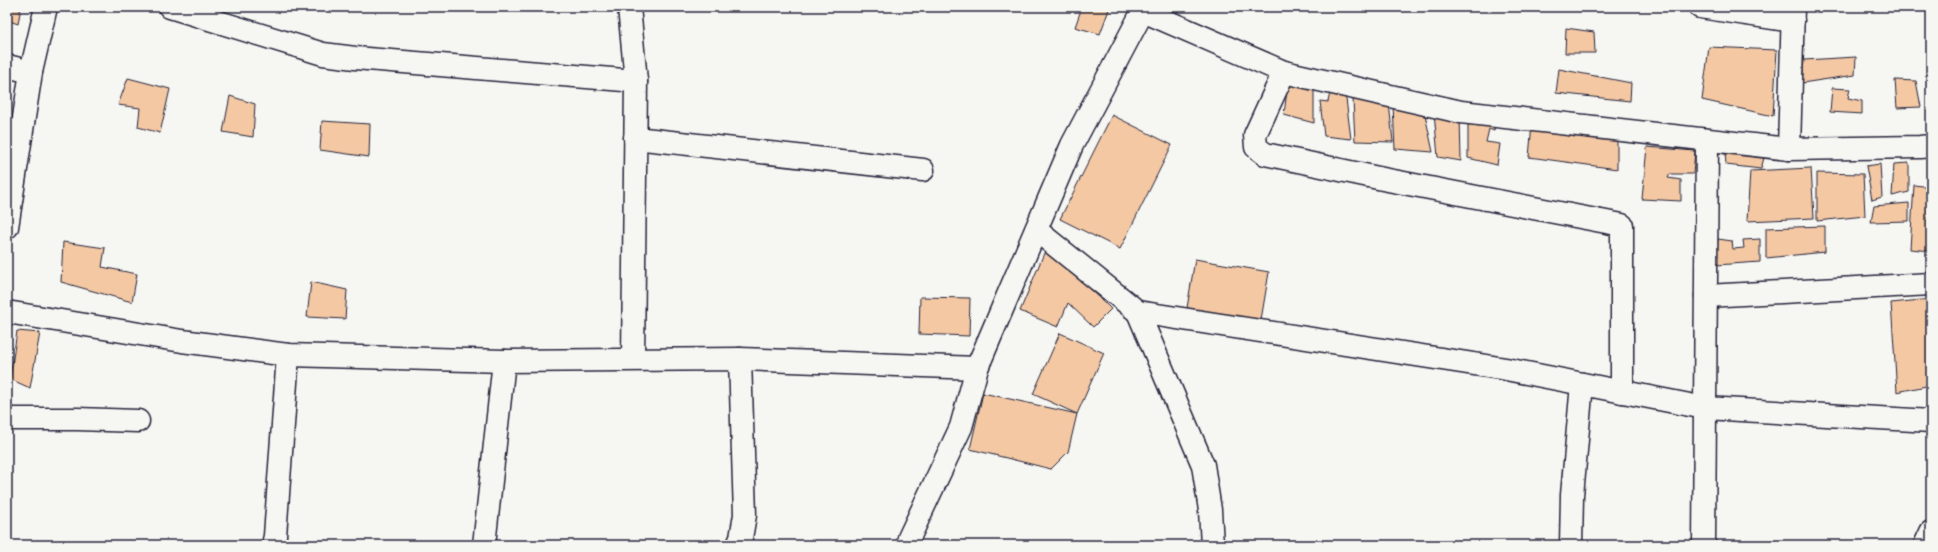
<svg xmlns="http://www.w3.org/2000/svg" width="1938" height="552" viewBox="0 0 1938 552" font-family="'Architects Daughter',sans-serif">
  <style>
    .building { fill: #f4c8a3; stroke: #22223b }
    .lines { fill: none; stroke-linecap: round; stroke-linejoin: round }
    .minor-casing { stroke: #22223b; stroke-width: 25 }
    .tertiary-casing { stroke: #22223b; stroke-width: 25 }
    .minor { stroke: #f6f6f2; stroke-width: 22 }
    .tertiary { stroke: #f6f6f2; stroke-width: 22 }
  </style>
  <rect width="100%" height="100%" fill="#f6f6f2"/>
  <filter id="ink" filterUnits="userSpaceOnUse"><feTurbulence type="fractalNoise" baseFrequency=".025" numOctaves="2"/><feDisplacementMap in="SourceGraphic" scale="8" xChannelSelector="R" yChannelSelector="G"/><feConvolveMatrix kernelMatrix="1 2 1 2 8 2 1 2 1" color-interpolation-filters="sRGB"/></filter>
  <g filter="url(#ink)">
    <g class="building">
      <polygon points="7,7 21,7 18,24 7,20"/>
      <polygon points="1082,7 1110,7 1100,34 1075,27"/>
      <polygon points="1566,28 1594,32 1595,53 1565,53"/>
      <polygon points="1709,47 1777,50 1773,116 1702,100"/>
      <polygon points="1856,57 1855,75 1802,83 1804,60"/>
      <polygon points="1559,69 1631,83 1630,101 1556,93"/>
      <polygon points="128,78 170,89 160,133 138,127 140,108 118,105"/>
      <polygon points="1895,80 1916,81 1921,107 1897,108"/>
      <polygon points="1288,81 1314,86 1314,123 1284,115"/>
      <polygon points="1331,87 1345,91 1351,139 1324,136 1320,101 1328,102"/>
      <polygon points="1832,88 1850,89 1848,98 1862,101 1862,114 1830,112"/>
      <polygon points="230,96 255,104 253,137 223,132"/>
      <polygon points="1353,99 1389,103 1393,142 1355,141"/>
      <polygon points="1393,105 1424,110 1433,152 1395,149"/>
      <polygon points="1434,112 1460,116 1461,161 1438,157"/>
      <polygon points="1112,115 1172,145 1120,249 1060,219"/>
      <polygon points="322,121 370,124 369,157 320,150"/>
      <polygon points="1468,121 1495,121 1494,131 1489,129 1486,142 1500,144 1497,165 1468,158"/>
      <polygon points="1532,124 1617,134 1617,169 1529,157"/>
      <polygon points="1647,147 1695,151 1693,174 1670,174 1668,178 1681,180 1681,201 1642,199"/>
      <polygon points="1725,151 1765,154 1761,169 1726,165"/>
      <polygon points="1909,163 1909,192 1892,196 1894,164"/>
      <polygon points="1880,164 1882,197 1872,200 1866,166"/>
      <polygon points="1811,168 1814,218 1747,221 1750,171"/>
      <polygon points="1817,173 1863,174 1865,216 1817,221"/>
      <polygon points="1914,185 1931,187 1931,251 1910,249"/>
      <polygon points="1909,203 1909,221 1871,222 1874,206"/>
      <polygon points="1825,226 1825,252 1766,258 1766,228"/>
      <polygon points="1718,239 1732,241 1733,249 1744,248 1743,240 1760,239 1760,262 1716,265"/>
      <polygon points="63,242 105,248 102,267 137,274 132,302 61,282"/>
      <polygon points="1047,246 1111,309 1093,327 1068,303 1058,327 1020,311"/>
      <polygon points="1195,259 1269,272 1261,320 1187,308"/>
      <polygon points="311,282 347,290 345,319 307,317"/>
      <polygon points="920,297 970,298 969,336 919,334"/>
      <polygon points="1931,299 1931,385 1897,392 1891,303"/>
      <polygon points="17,331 40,333 30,388 10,379"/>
      <polygon points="1060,333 1104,353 1077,414 1033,394"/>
      <polygon points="983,393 1077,414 1068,452 1051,469 970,449"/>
    </g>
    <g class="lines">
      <defs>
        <g id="minor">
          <polyline points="170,7 323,54 355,58 636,81"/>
          <polyline points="629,7 636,81 633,359"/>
          <polyline points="1700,7 1793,21"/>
          <polyline points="1143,11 1284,72 1461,112 1789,149 1920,147 1931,146"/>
          <polyline points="7,66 31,72"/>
          <polyline points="1284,72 1255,135 1256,147 1265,154 1383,179 1622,225 1622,392"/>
          <polyline points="635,138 923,170"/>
          <polyline points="1789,149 1793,7"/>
          <polyline points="7,227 31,72 46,7"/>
          <polyline points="1036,230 1138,312 1506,369 1705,408 1931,421"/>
          <polyline points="1706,296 1931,284"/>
          <polyline points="7,312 182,341 288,355 504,361 740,359 977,368"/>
          <polyline points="1138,312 1203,465 1210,510 1212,545"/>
          <polyline points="7,419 77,419 138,421"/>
          <polyline points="909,538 961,427 977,368 1072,145 1145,7"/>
          <polyline points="273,545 275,536 288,355"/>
          <polyline points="484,545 504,361"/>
          <polyline points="738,545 741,538 745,515 740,359"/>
          <polyline points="1571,545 1572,495 1582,384"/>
          <polyline points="1704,545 1707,140"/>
        </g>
        <polyline id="tertiary" points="1925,545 1931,532"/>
      </defs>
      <use href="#minor" class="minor-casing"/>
      <use href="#tertiary" class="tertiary-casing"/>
      <use href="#minor" class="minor"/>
      <use href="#tertiary" class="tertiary"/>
    </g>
  </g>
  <rect width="1938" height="552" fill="none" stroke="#f6f6f2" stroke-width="24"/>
  <rect x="12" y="12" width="1914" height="528" fill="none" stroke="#22223b" stroke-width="1.5" filter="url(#ink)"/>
</svg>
